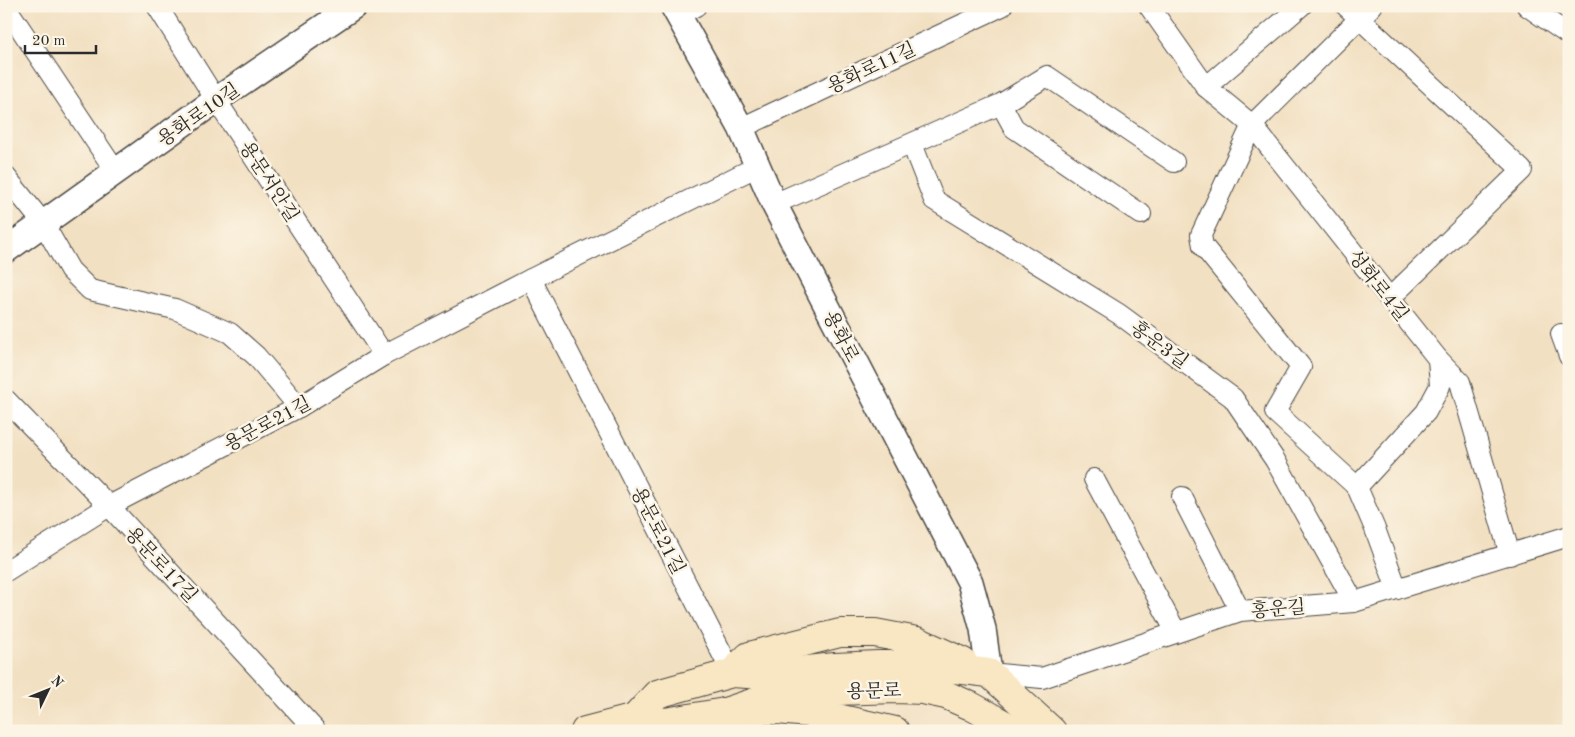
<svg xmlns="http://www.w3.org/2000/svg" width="1575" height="737" viewBox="0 0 1575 737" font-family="'Old Standard TT','Noto Serif KR',serif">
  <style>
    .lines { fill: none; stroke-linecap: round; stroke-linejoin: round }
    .minor-casing { stroke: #494642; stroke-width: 22 }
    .tertiary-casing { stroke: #494642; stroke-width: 28 }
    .secondary-casing { stroke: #494642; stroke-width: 30 }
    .minor { stroke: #fff; stroke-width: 20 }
    .tertiary { stroke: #fff; stroke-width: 25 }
    .secondary { stroke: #f9e7c3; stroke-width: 28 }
    .labels { text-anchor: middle; stroke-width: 5; stroke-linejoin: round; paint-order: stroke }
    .street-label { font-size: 19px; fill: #2b2b2b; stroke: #fcf5e5 }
  </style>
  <rect width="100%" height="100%" fill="#fcf5e5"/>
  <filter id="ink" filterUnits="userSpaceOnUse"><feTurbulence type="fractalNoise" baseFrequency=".02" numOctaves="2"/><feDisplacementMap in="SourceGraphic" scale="10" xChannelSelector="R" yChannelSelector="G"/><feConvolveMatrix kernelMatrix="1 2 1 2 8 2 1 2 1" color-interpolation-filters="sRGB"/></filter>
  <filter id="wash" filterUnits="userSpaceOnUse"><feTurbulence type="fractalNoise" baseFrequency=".0096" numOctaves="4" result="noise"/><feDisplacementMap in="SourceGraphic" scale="20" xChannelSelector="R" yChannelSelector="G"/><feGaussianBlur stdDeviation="1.12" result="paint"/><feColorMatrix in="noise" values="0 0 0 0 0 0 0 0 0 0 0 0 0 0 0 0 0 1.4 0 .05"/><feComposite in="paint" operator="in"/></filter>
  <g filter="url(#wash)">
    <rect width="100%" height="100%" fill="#f2e0c2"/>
  </g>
  <g filter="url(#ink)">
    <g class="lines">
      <defs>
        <g id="minor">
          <polyline points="157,6 216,100 384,355"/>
          <polyline points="1149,6 1206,87 1252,125 1438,359 1440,386 1426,412 1357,487 1375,529 1397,589"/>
          <polyline points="1346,6 1522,170 1389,299"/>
          <polyline points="1527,6 1569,35"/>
          <polyline points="6,7 116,172"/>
          <polyline points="677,15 696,6"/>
          <polyline points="1206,87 1301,6"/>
          <polyline points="1001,104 1014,128 1141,214"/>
          <polyline points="741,128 1002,6"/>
          <polyline points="912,144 934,200 1119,314 1233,398 1275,460 1354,602"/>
          <polyline points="6,177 43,223 70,270 90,290 175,309 230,333 256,356 299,407"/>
          <polyline points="774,204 1001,104 1047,76 1174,162"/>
          <polyline points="531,279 758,166"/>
          <polyline points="1561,334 1569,356"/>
          <polyline points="1438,359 1460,382 1510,555"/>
          <polyline points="6,400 109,506 316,731"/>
          <polyline points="1094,479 1176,632"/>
          <polyline points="1357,487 1275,412 1301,367 1203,246 1201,235 1252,125 1372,6"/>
          <polyline points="1182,497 1240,611"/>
          <polyline points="6,571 109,506 299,407 384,355 531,279 732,673"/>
          <polyline points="989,673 1042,678 1240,611 1354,602 1569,536"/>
        </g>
        <g id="tertiary">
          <polyline points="673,6 741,128 774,204 970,582 983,629 989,673"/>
          <polyline points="6,250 216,100 354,6"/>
        </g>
        <g id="secondary">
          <polyline points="732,673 749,656 840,633 875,633 917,641 963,662"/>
          <polyline points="725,712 758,701 806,692 896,689 923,690 946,695 971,706 1016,731"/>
          <polyline points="635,718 665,722 725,712 778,710 819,714 895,731"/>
          <polyline points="585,731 635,718 657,694 732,673 763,675 835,667 878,665 921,665 989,673 1052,731"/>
        </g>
      </defs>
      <use href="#minor" class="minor-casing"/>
      <use href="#tertiary" class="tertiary-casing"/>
      <use href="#secondary" class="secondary-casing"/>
      <use href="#minor" class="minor"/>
      <use href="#tertiary" class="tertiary"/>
      <use href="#secondary" class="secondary"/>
    </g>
  </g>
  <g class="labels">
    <g class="street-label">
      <text transform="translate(871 67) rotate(-25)" y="7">용화로11길</text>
      <text transform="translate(198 114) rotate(-35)" y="7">용화로10길</text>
      <text transform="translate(270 181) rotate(57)" y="7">용문서안길</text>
      <text transform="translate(1379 285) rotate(52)" y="7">성화로4길</text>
      <text transform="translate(842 336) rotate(63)" y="7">용화로</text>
      <text transform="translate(1160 344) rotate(36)" y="7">홍운3길</text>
      <text transform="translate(267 423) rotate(-28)" y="7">용문로21길</text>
      <text transform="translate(659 530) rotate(63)" y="7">용문로21길</text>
      <text transform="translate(162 564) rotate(47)" y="7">용문로17길</text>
      <text transform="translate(1278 608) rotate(-5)" y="7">홍운길</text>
      <text transform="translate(874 690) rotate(-1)" y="7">용문로</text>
    </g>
  </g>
  <rect width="1575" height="737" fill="none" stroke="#fcf5e5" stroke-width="25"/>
  <g transform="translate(48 690) rotate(47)" stroke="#fcf5e5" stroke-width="4" paint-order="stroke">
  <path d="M0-4L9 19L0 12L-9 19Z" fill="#2b2b2b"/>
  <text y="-8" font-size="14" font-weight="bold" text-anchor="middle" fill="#2b2b2b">N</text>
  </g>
  <path d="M25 45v8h71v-8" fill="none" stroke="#2b2b2b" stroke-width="2.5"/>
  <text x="32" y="45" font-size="15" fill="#2b2b2b" stroke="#fcf5e5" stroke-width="4" paint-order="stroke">20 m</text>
</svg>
